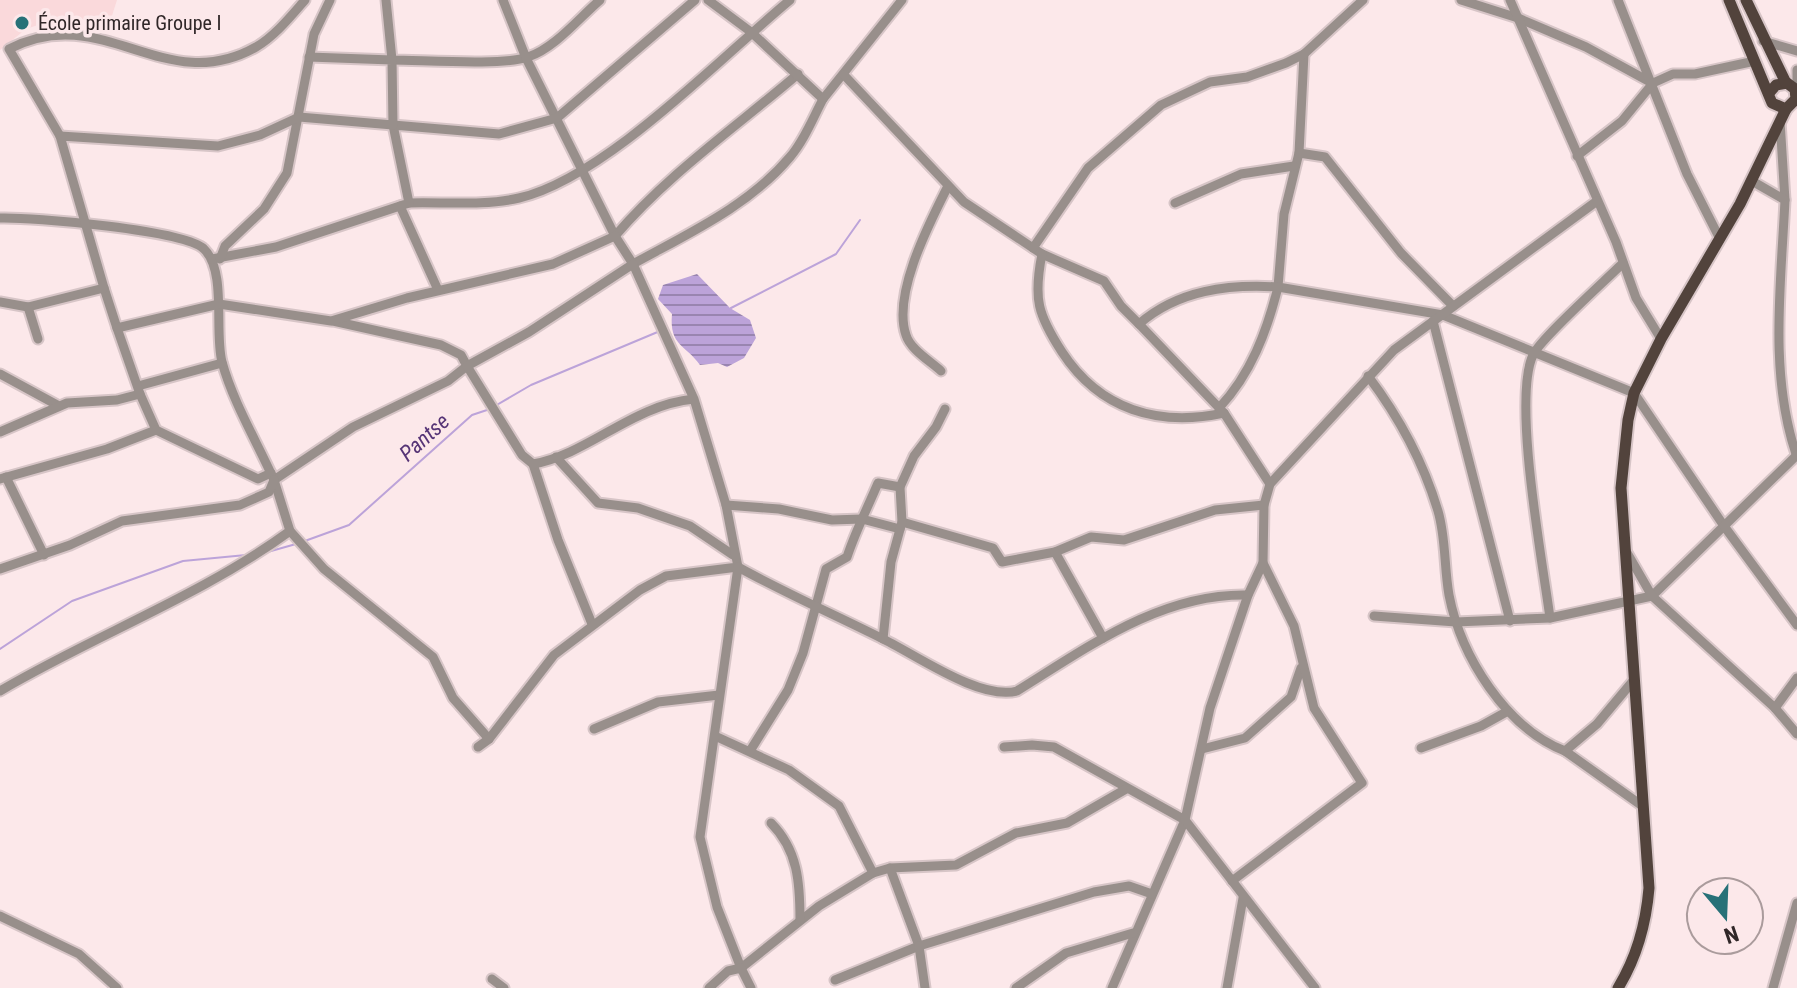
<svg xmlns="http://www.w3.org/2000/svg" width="1797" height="988" viewBox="0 0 1797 988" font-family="'Roboto Condensed',sans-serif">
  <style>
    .built { fill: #fad9db }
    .water { fill: url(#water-rules) }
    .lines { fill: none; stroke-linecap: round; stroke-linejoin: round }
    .stream { stroke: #bca3d9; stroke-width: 2 }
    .minor-casing { stroke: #d7c5c7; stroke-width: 13 }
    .major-casing { stroke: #d7c5c7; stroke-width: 15 }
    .minor { stroke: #988f8b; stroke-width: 9 }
    .major { stroke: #52433c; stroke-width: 11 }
    .poi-dot { fill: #277178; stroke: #fce8ea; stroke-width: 3 }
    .labels { text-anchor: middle; stroke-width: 7; stroke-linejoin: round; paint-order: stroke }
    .poi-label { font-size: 20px; fill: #302728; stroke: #fce8ea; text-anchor: start }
    .water-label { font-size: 22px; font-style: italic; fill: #563476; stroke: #fce8ea }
  </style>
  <defs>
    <pattern id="water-rules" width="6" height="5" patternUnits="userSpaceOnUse" patternTransform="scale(2)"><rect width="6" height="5" fill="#bca3d9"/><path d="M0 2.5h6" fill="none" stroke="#9985b0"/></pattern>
  </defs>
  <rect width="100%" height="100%" fill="#fce8ea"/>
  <polygon class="built" points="0,0 117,0 109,25 76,18 50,21 26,29 0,50"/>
  <path class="water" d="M 697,274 L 730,308 L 750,320 L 756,338 L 744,358 L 727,367 L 718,363 L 700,365 C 686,345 669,346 672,314 L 658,299 L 663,285 Z"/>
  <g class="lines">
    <g class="stream">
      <polyline points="731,308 836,254 860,220"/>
      <polyline points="495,406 531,385 660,331"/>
      <polyline points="302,542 349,525 472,415 490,409"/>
      <polyline points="264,553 296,544"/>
      <polyline points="0,649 72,601 183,561 246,555"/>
    </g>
    <defs>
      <g id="minor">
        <path d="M 386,0 L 392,60 C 423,60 502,66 528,57 C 555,48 579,18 600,0"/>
        <path d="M 503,0 L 526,58 L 615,236 C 668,174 736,127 798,74"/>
        <polyline points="708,0 751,32 823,99 902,0"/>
        <polyline points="1461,0 1518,18 1586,47 1652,83"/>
        <polyline points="1510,0 1616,242 1636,298 1661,339"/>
        <polyline points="1618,0 1687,174 1720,239"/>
        <polyline points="1763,41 1797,51"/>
        <path d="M 1304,54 L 1299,153 L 1284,214 L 1278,287 L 1443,315 L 1634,393 L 1724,526 L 1652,596 L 1550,618 C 1543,564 1512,400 1533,355 C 1540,339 1606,280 1623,263"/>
        <polyline points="1797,70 1797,83"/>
        <path d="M 844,75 L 964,202 L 1042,254 L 1104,281 L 1121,306 L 1139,324 C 1178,290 1228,284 1278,287 C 1267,331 1251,374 1219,408"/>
        <polyline points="1780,121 1785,200"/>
        <path d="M 60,136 L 9,49 C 104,0 164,99 256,47 C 275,36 291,16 305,0"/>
        <polyline points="1299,153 1325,157 1401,253 1453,306"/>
        <polyline points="1577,156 1622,121 1653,83 1673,74 1695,74 1755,61"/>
        <path d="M 1752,181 L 1785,200 C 1781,284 1769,373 1796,454"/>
        <path d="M 409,203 C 444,202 485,206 519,198 C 605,178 720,58 790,0"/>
        <polyline points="1175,203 1241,174 1294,166"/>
        <polyline points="400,206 438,290"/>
        <path d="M 0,218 C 32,217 185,230 204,249 C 227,271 214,332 222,362 C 233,402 257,442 274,480 L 353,427 L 448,381 L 467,366 L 461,355 L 441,345 L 333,321"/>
        <polyline points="1033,248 1088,168 1161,105 1210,82 1247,77 1286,63 1304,54 1363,0"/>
        <path d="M 1042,254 C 1033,299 1038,315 1062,352 C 1100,410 1158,427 1224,413"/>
        <polyline points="212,259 276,247 409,203 393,125 499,134 557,118 695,0"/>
        <polyline points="220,259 225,246 264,209 287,173 314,34 330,0"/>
        <polyline points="104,288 117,328"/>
        <polyline points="0,302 28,307 104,288 60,136 218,146 260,135 299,117 393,125 392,60 309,57"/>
        <polyline points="28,307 38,339"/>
        <polyline points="1433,321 1510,621"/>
        <polyline points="1139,324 1224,413 1270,484"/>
        <path d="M 941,371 C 930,361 910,349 906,335 C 892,294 930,222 948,186"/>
        <polyline points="0,374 59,406"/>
        <path d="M 1368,376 C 1399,417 1423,461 1438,511 C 1446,538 1444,567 1449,595 C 1461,657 1506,728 1565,751 L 1597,724 L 1633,681"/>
        <polyline points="138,386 222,363"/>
        <polyline points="140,394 156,430 258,479 271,473"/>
        <path d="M 0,432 L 67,403 L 117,400 L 140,394 L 117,328 L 219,304 L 331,321 L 407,298 L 553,264 L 615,236 L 633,264 C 687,234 749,206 790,157 C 804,141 813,118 823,99"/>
        <polyline points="1797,455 1724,526 1797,625"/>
        <polyline points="556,457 598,503 638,508 690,526 733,555"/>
        <polyline points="533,464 558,540 592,624"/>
        <polyline points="6,477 44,555"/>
        <polyline points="0,479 107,449 156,430"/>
        <polyline points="274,480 290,531 324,569 433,657 453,698 489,739"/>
        <polyline points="726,505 779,509 832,520 862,519 900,529"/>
        <polyline points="902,522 993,548 1002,562 1055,552 1091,537 1124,540 1215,510 1264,505"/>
        <polyline points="1626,551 1652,596 1775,708 1797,734"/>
        <polyline points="1055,552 1103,638"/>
        <polyline points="0,569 70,545 122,521 240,505 269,492 274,480"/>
        <polyline points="1374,616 1456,622 1550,618"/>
        <polyline points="883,639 891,562 902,522 900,487 914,456 936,427 945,409"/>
        <path d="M 0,691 C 95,635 201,596 290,531"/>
        <polyline points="1775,708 1797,678"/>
        <polyline points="594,729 658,702 719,695"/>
        <polyline points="715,736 789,770 839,806 873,873"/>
        <path d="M 478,747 L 489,739 L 554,655 L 640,590 L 666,576 L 738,567 L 726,505 L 694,399 L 633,264 L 529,332 L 467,366 L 522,455 L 533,464 C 589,454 632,405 694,399"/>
        <polyline points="1004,747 1032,745 1054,747 1185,820 1112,988"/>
        <polyline points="1421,748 1481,726 1508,711"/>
        <polyline points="1202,749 1245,738 1291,697 1301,668"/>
        <path d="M 750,751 L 788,690 L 803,653 L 826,569 L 847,557 C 856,530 867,509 878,483 L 900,487"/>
        <polyline points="1565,751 1641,805"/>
        <path d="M 1126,789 L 1067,823 L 1016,833 L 956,865 L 890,868 L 873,873 L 819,906 L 741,968 L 717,907 L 700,837 L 738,567 C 785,593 833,614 881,638 C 915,654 980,701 1017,691 C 1088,647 1161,593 1248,595"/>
        <path d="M 771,823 C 798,850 800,883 800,920"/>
        <polyline points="1232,881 1362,783 1314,708 1294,626 1263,563"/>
        <polyline points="0,916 79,954 117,988"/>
        <polyline points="492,979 504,988"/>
        <polyline points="835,980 919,946 890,868"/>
        <polyline points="709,988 728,971 741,968 751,988"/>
        <polyline points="925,988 919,946 1094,892 1129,886 1152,894"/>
        <polyline points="1016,988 1066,953 1133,933"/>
        <polyline points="1227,988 1243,898"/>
        <polyline points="1315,988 1185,820 1210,708 1248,595 1263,563 1264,505 1270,484 1394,350 1597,201"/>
        <polyline points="1773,988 1797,903"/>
      </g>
      <g id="major">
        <polyline points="1729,0 1772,103 1786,109 1796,99 1795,89 1787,83 1776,85 1770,92"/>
        <polyline points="1746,0 1786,83"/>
        <path d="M 1618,988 C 1637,957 1646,924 1649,888 L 1621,488 L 1628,420 L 1634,393 L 1661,339 L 1740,204 L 1786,109"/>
      </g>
    </defs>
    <use href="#minor" class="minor-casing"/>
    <use href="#major" class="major-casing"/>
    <use href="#minor" class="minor"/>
    <use href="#major" class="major"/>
  </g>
  <circle class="poi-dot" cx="22" cy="23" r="8"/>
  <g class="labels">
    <g class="poi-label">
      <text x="38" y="30">École primaire Groupe I</text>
    </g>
    <g class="water-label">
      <text transform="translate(424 437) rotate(-42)" y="8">Pantse</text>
    </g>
  </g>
  <g transform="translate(1725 916) rotate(161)"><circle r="38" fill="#fce8ea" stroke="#aa9b9c" stroke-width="2"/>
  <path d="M0-6L14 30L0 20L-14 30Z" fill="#277178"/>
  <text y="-12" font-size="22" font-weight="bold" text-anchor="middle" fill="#302728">N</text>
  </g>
</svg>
